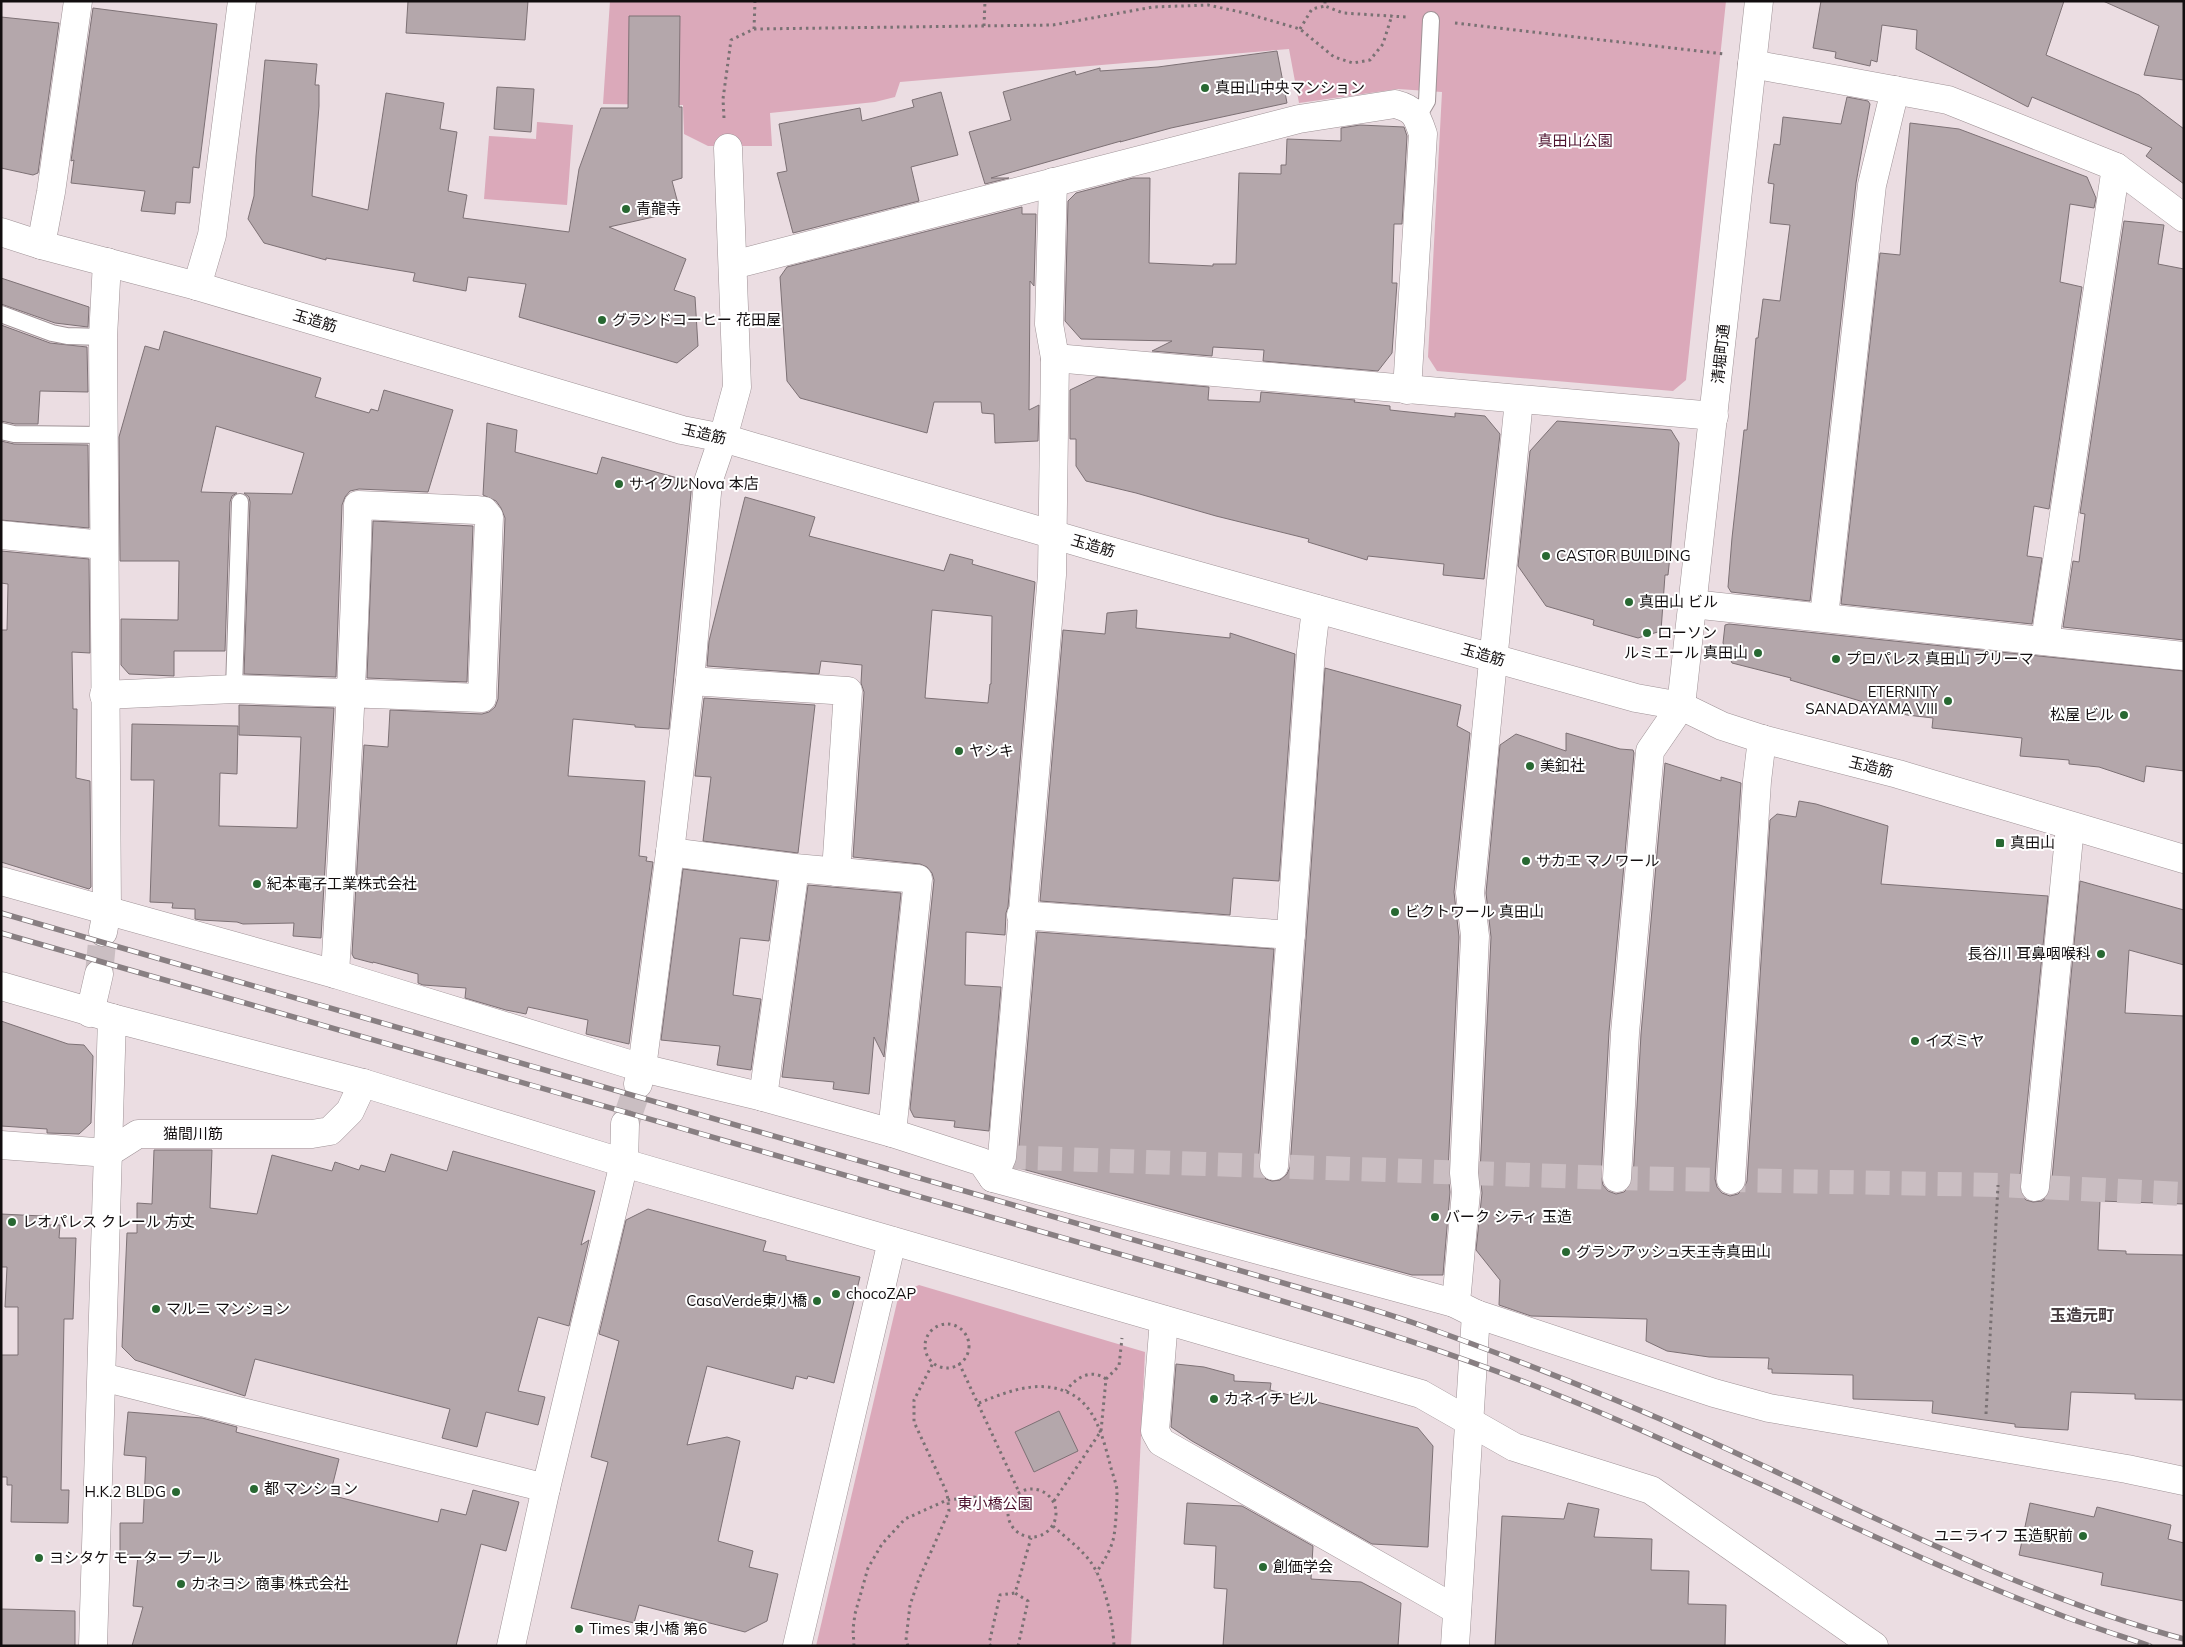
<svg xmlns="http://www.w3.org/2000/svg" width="2185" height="1647" viewBox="0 0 2185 1647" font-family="Mulish,'Noto Sans JP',sans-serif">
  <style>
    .green { fill: #dba9ba }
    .building { fill: #b4a7ab; stroke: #7d7175; fill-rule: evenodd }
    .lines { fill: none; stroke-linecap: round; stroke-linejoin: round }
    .pedestrian-tunnel { stroke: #cabec2; stroke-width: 24; stroke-dasharray: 24 12; stroke-linecap: butt }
    .minor-tunnel { stroke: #cabec2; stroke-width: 28; stroke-dasharray: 28 14; stroke-linecap: butt }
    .service-casing { stroke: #9f9296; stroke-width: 18 }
    .minor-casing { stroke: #9f9296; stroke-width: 29 }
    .tertiary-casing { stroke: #9f9296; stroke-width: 29 }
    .path { stroke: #797173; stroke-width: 3; stroke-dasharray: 2.5 4; stroke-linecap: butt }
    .service { stroke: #fff; stroke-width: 16 }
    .minor { stroke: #fff; stroke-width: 28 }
    .tertiary { stroke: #fff; stroke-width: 28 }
    .rail-casing { stroke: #887f82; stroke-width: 5.5 }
    .rail { stroke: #fff; stroke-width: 4; stroke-dasharray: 11; stroke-linecap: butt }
    .poi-dot { fill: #286832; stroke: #fff; stroke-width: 2 }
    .labels { text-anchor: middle; stroke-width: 4; stroke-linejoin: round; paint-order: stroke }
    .poi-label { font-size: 15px; fill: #120e0f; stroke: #fff; text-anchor: start }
    .park-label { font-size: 15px; fill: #4e112e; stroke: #fff }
    .street-label { font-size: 15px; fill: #120e0f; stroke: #fff }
    .neighbourhood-label { font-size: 16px; font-weight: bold; fill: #473d40; stroke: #fff }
  </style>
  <rect width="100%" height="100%" fill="#ebdde2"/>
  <g class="green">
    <polygon points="610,1 1726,1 1686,380 1673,391 1437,371 1428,357 1442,92 1398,89 1299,103 1289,49 900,82 895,97 875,102 770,113 772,146 708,146 684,134 683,105 603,104"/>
    <polygon points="537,122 573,125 567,205 484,199 489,136 536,139"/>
    <polygon points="919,1285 1145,1352 1131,1646 816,1646 899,1294"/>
  </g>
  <g class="building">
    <polygon points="408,1 528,1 525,40 406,33"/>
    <polygon points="1821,1 2064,1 2046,55 2139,95 2184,129 2184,184 2146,156 2152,148 2032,97 2028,107 1916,49 1917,30 1882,25 1877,62 1871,60 1870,66 1835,58 1836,52 1813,48"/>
    <polygon points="2103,1 2184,1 2184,80 2144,75 2159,26"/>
    <polygon points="93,8 217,24 199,168 193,167 190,203 176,202 175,214 141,211 145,191 71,183 74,160 71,161"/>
    <polygon points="629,16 680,16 679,107 682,107 682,178 672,181 680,211 609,227 686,259 674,290 695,297 698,346 677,363 519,317 526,284 468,277 466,291 413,281 415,273 326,258 326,260 264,243 248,219 254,196 256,156 265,60 317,64 315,85 319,85 319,106 312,196 368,210 386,93 444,103 440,129 457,132 448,191 467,195 463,218 569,232 579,169 601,108 628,108"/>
    <polygon points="1,17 59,23 38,173 33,175 1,168"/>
    <polygon points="1277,51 1287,103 1171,128 1120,142 1121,141 991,178 1009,178 985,184 969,132 1011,120 1003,92 1075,71 1076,75 1100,68 1100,71 1158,67"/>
    <polygon points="497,87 534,89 531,132 494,129"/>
    <polygon points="941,92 958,155 911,167 919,201 793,233 777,173 787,171 779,124 860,108 862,121 914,107 912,100"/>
    <polygon points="1847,97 1868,101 1870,104 1856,183 1810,601 1731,592 1728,587 1732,538 1744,430 1747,430 1756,338 1758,338 1763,299 1780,301 1790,225 1770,223 1774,184 1768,183 1774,144 1780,145 1783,117 1841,124"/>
    <polygon points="1910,123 1959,129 2087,177 2096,198 2094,208 2070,204 2060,282 2082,287 2049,509 2034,506 2027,556 2042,558 2032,624 1841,604 1880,253 1900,255"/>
    <polygon points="1360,125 1404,127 1407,136 1402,224 1394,224 1392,283 1397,283 1392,353 1378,371 1263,361 1264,350 1213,347 1212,356 1152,351 1172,341 1081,339 1065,321 1068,201 1076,193 1133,178 1150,178 1149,263 1213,266 1213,264 1236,264 1239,173 1281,174 1281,165 1286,165 1287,139 1341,141 1341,128"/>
    <polygon points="1022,207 1022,214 1036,214 1034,286 1030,281 1029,410 1039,405 1038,441 995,443 994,414 982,413 981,402 934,402 927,433 800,398 787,381 780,277 787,267"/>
    <polygon points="2124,221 2164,225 2158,264 2184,269 2184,640 2063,627 2073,561 2079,562 2085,514 2080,513"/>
    <polygon points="1,278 89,307 88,327 55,323 1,304"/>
    <polygon points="1,325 50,343 87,347 88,392 40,391 38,424 15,424 1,421"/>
    <polygon points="164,331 321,378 315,397 369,413 371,409 378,411 384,390 453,410 428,492 359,489 350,491 345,497 342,505 336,677 244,674 250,502 249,497 244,493 292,494 304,453 216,426 201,492 237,493 232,496 230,502 225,651 174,651 174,676 129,674 121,665 121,619 178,620 179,561 120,561 119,437 145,346 159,350"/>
    <polygon points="1097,377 1209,387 1208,400 1260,402 1261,392 1355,400 1354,402 1390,406 1390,410 1455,417 1455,413 1485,416 1500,434 1484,579 1443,575 1444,564 1368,556 1367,560 1308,542 1309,539 1216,516 1136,493 1086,481 1076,466 1076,439 1070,439 1070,390"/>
    <polygon points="1557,421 1671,430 1679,443 1670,556 1668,575 1665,575 1661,631 1638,638 1593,625 1594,620 1546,606 1518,566 1530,451"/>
    <polygon points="487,423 517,430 515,452 597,474 602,457 692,482 669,729 635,727 635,725 573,719 568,776 645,781 639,856 647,857 646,861 653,862 629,1044 586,1034 588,1020 528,1007 526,1014 506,1010 465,998 466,988 423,985 418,983 418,974 373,962 373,963 354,958 352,954 364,745 388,747 390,710 482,714 489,712 495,707 498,699 505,518 501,508 496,501 483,495"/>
    <polygon points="1,441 14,444 88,445 89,528 1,520"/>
    <path d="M 745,497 L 815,517 L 809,536 L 944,571 L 950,554 L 973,560 L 972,564 L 1035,582 L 1008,907 L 1006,913 L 1005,935 L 966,932 L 965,985 L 1001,987 L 989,1131 L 954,1127 L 955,1121 L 914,1117 L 910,1109 L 934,880 L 932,873 L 927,867 L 920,864 L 853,857 L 864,692 L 861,683 L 862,665 L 821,661 L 819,674 L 707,666 L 709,641 ZM 932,610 L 992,616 L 991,684 L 990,684 L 988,703 L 925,698 Z"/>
    <polygon points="373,521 473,526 467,682 367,678"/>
    <polygon points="1,551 89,559 90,653 72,652 73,709 77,709 76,778 90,781 91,887 89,889 1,862 1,630 7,630 8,584 1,583"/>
    <polygon points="1137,610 1136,628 1230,638 1230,633 1295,654 1279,881 1233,878 1230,915 1040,901 1063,630 1105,634 1107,613"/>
    <polygon points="1729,624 2184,671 2184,771 2146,766 2144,782 2099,767 2069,764 2069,760 2020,756 2022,738 1932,728 1933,718 1907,715 1790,680 1791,678 1732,663 1723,643 1725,625"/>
    <polygon points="1325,668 1461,705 1457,726 1470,733 1454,892 1459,937 1448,1172 1450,1192 1443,1275 1412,1275 1015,1167 1018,1158 1037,932 1274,949 1258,1165 1260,1173 1266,1179 1272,1181 1280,1180 1287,1174 1290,1167"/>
    <polygon points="704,698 815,705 798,853 703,841 711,777 695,776"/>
    <polygon points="239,705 334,708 321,938 293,936 294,923 243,924 237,922 201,920 195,919 195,909 172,908 173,903 150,902 154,780 131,780 132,724 238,726 237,774 220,773 219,826 297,828 301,737 239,735"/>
    <polygon points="1566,733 1620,749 1633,750 1634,753 1609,1032 1601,1177 1603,1185 1608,1191 1616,1194 1624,1192 1630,1186 1633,1179 1641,1034 1665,763 1721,781 1721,777 1741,783 1715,1179 1717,1187 1722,1193 1730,1196 1738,1194 1744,1188 1747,1181 1770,820 1777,814 1796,817 1799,801 1816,804 1888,826 1881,884 2048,896 2019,1185 2021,1194 2026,1200 2033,1202 2042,1201 2048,1196 2051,1189 2080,881 2184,910 2184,965 2129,950 2125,1013 2184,1016 2184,1204 2100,1201 2098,1250 2126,1251 2126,1254 2184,1255 2184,1400 2135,1399 2135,1394 2071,1392 2068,1430 2015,1427 2015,1424 1932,1413 1933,1401 1853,1399 1853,1375 1772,1373 1772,1369 1768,1369 1769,1358 1709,1357 1667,1351 1646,1341 1647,1319 1531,1316 1499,1305 1500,1280 1476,1250 1482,1193 1480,1173 1491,937 1486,893 1500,745 1516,734 1566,751"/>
    <polygon points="683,869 777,881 769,941 740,938 733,995 761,999 751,1070 717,1065 720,1046 661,1040"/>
    <polygon points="808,885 901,893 884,1057 874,1037 869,1094 833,1089 834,1082 782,1077"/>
    <polygon points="1,1021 68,1044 84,1045 93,1056 91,1123 79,1134 47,1133 47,1129 1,1126"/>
    <polygon points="154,1150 212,1150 210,1208 257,1214 272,1155 332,1171 335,1162 359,1170 361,1165 385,1172 391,1154 447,1171 453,1151 595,1191 581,1245 589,1240 569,1326 538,1317 518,1391 545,1397 538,1425 486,1412 477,1447 442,1438 450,1409 255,1359 245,1396 135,1360 122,1347 127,1233 137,1233 137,1203 152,1204"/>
    <polygon points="648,1209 766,1241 763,1251 786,1256 786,1260 860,1277 834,1383 808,1376 807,1379 796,1376 793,1389 707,1366 687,1445 727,1437 740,1441 718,1541 753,1551 749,1567 778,1574 767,1621 745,1632 639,1605 634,1623 571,1608 608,1462 591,1457 619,1341 599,1334 626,1220"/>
    <polygon points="1,1214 42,1216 42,1225 60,1225 59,1238 76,1238 73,1319 64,1319 61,1490 69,1490 68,1523 11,1522 12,1485 7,1485 7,1477 1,1477 1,1355 18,1355 18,1307 5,1307 7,1267 1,1267"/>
    <polygon points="1176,1364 1204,1367 1234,1375 1234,1381 1271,1383 1270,1390 1418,1428 1433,1446 1428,1547 1372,1544 1192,1441 1171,1427"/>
    <polygon points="1059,1411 1078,1451 1034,1472 1015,1432"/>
    <polygon points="128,1412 202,1418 237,1427 236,1432 339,1459 330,1495 438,1522 441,1509 466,1515 473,1490 519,1502 506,1551 481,1544 456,1646 132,1646 143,1607 133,1606 138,1555 120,1554 120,1523 143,1523 146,1457 124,1455"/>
    <polygon points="1187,1503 1242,1506 1313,1546 1311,1579 1361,1582 1401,1603 1398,1646 1223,1646 1227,1589 1214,1588 1216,1546 1184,1544"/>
    <polygon points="1568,1503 1599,1509 1594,1537 1652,1539 1651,1570 1689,1571 1688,1604 1726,1605 1725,1646 1495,1646 1502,1516 1564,1519"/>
    <polygon points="2030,1503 2094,1517 2097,1507 2171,1525 2168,1539 2184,1543 2184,1601 2101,1585 2103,1573 2019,1555"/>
    <polygon points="1,1609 75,1611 75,1646 1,1646"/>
  </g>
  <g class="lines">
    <polyline class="pedestrian-tunnel" points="1002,1157 1617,1178 1998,1185 2184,1194"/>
    <g class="minor-tunnel">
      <polyline points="99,974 103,932"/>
      <polyline points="625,1124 638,1086"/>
    </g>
    <defs>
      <g id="service">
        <polyline points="1417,118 1427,101 1431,20"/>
        <polyline points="1,314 52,333 67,336 103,337"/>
        <polyline points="1,431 14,434 104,435"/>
        <polyline points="234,689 240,502"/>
      </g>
      <g id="minor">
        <polyline points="41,245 51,192 78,1"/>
        <path d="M 733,265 L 1299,119 L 1395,104 C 1415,109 1417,116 1423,134 L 1407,390"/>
        <polyline points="1055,358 1714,416"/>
        <polyline points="1,535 104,545"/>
        <polyline points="1692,604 2184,656"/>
        <polyline points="1824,617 1872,185 1895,90"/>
        <polyline points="690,681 848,691 836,872"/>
        <path d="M 104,695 L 234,689 L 482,698 L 489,517 L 484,511 L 476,510 L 358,505 C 354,662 344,818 335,974"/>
        <polyline points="670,852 795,868 918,879 892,1133"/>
        <polyline points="1,881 335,974 642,1068 763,1097 892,1133 982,1162 993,1178 1454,1303 1476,1314 1714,1393 1769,1408 2127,1469 2184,1481"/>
        <polyline points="1021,915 1291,935"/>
        <polyline points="103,932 107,911 103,337 107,262"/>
        <polyline points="1,986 112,1018"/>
        <polyline points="90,1013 99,974"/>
        <polyline points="638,1084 642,1068 670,852 690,681 708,482 723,438 737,387 728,148"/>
        <polyline points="763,1097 795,868"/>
        <polyline points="1,1145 108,1153 138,1134 312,1134 330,1131 350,1111 363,1083"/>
        <polyline points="1274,1166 1311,651 1316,609"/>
        <polyline points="993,1178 1002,1157 1052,575 1055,358 1049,324 1053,182"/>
        <polyline points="1617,1178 1625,1033 1650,751 1681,706"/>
        <polyline points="1731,1180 1757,781 1762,739"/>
        <polyline points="2035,1187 2070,827"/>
        <polyline points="1454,1303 1457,1292 1466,1192 1464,1173 1475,936 1470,893 1519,400"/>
        <polyline points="1164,1320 1155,1431 1161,1442 1457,1610"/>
        <polyline points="102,1377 546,1488"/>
        <polyline points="511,1646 546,1488 624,1163 625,1124"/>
        <polyline points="797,1646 892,1241"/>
      </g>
      <g id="tertiary">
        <polyline points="1752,64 1948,100 2116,167 2184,218"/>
        <polyline points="1,232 41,245 197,286 682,430 723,438 1092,546 1636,698 1681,706 1722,726 1762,739 1898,774 2184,859"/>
        <polyline points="197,286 212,235 242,1"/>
        <polyline points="2045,641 2116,167"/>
        <polyline points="1681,706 1759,1"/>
        <polyline points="93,1646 112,1018 363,1083 624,1163 1421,1394 1514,1447 1651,1490 1874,1646"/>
        <polyline points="1455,1646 1476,1314"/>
      </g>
    </defs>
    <use href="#service" class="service-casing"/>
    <use href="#minor" class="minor-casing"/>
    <use href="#tertiary" class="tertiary-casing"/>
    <g class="path">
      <polyline points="1325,1 1325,6 1343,13 1406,17"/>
      <polyline points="1455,23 1724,54"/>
      <polyline points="984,26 985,1"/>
      <polyline points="754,29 755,1"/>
      <polyline points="1300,29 1312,9 1325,6"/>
      <polyline points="724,118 723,99 731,40 754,29 1053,25 1153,7 1208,5 1245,13 1300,29 1334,57 1353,63 1370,60 1383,44 1392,15"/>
      <circle cx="947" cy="1346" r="22"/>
      <polyline points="959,1363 1019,1492"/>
      <polyline points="1106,1379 1119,1366 1122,1338"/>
      <path d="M 979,1403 C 1006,1392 1038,1379 1067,1392 C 1095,1403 1103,1438 1110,1464 C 1112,1473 1116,1482 1117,1490 C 1117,1504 1116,1522 1114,1536 C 1111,1550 1104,1561 1096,1573"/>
      <polyline points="1986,1414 1998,1185"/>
      <circle cx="1032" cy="1513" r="24"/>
      <path d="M 1054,1501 L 1101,1431 L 1106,1379 C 1091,1368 1075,1378 1066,1391"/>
      <path d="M 1053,1526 C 1065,1537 1080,1548 1090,1561 C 1105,1581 1113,1621 1114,1646"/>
      <polyline points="854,1646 853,1629 855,1614 868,1568 882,1544 905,1519 947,1500 974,1497 1009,1506"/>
      <polyline points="908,1646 906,1640 910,1605 919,1579 949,1511 947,1493 914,1422 914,1400 933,1363"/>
      <polyline points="991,1646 989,1644 1000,1595 1015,1593"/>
      <polyline points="1018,1646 1028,1601 1015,1593 1031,1538"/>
    </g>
    <use href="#service" class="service"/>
    <use href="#minor" class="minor"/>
    <use href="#tertiary" class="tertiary"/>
    <defs>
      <g id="rail">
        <path d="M 1,913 L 1304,1289 C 1341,1300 1380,1311 1417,1324 C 1513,1358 1608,1395 1701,1437 C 1858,1508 2016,1593 2184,1639"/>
        <path d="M 1,933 L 1252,1292 C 1357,1323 1463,1356 1565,1398 C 1733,1466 1893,1552 2063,1616 C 2092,1627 2121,1636 2150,1646"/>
      </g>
    </defs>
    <use href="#rail" class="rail-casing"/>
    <use href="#rail" class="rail"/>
  </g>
  <g class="poi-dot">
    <circle cx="1205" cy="88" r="5"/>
    <circle cx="626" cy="209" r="5"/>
    <circle cx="602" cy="320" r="5"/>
    <circle cx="619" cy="484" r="5"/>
    <circle cx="1546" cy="556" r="5"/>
    <circle cx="1629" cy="602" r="5"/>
    <circle cx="1647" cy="633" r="5"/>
    <circle cx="1758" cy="653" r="5"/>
    <circle cx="1836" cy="659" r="5"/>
    <circle cx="1948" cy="701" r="5"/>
    <circle cx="2124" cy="715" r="5"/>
    <circle cx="959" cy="751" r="5"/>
    <circle cx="1530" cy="766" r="5"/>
    <rect x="1995" y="838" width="10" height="10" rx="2.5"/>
    <circle cx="1526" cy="861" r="5"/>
    <circle cx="257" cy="884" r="5"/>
    <circle cx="1395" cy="912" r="5"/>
    <circle cx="2101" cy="954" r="5"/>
    <circle cx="1915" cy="1041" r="5"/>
    <circle cx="1435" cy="1217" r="5"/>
    <circle cx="12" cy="1222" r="5"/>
    <circle cx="1566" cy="1252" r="5"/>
    <circle cx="836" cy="1294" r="5"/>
    <circle cx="817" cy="1301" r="5"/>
    <circle cx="156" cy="1309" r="5"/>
    <circle cx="1214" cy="1399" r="5"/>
    <circle cx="254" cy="1489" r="5"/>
    <circle cx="176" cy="1492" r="5"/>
    <circle cx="2083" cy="1536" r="5"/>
    <circle cx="39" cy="1558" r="5"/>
    <circle cx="1263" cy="1567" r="5"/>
    <circle cx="181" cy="1584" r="5"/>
    <circle cx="579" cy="1629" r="5"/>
  </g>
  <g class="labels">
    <g class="poi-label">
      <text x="1215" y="93">真田山中央マンション</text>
      <text x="636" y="214">青龍寺</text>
      <text x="612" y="325">グランドコーヒー 花田屋</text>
      <text x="629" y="489">サイクルNova 本店</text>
      <text x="1556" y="561">CASTOR BUILDING</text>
      <text x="1639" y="607">真田山 ビル</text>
      <text x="1657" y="638">ローソン</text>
      <text x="1748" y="658" text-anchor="end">ルミエール 真田山</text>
      <text x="1846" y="664">プロパレス 真田山 プリーマ</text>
      <text x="1938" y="697" text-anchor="end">ETERNITY<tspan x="1938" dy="17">SANADAYAMA VIII</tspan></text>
      <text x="2114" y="720" text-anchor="end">松屋 ビル</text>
      <text x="969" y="756">ヤシキ</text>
      <text x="1540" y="771">美釦社</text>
      <text x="2010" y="848">真田山</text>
      <text x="1536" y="866">サカエ マノワール</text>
      <text x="267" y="889">紀本電子工業株式会社</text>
      <text x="1405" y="917">ビクトワール 真田山</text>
      <text x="2091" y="959" text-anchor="end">長谷川 耳鼻咽喉科</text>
      <text x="1925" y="1046">イズミヤ</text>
      <text x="1445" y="1222">バーク シティ 玉造</text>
      <text x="22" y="1227">レオパレス クレール 方丈</text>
      <text x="1576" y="1257">グランアッシュ天王寺真田山</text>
      <text x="846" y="1299">chocoZAP</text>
      <text x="807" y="1306" text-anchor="end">CasaVerde東小橋</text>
      <text x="166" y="1314">マルニ マンション</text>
      <text x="1224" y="1404">カネイチ ビル</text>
      <text x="264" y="1494">都 マンション</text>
      <text x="166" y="1497" text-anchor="end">H.K.2 BLDG</text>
      <text x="2073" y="1541" text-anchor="end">ユニライフ 玉造駅前</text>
      <text x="49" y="1563">ヨシタケ モーター プール</text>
      <text x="1273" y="1572">創価学会</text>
      <text x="191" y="1589">カネヨシ 商事 株式会社</text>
      <text x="589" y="1634">Times 東小橋 第6</text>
    </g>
    <g class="park-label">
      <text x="1575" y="146">真田山公園</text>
      <text x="995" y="1509">東小橋公園</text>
    </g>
    <g class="street-label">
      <text transform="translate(315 321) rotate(16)" y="5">玉造筋</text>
      <text transform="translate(1721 354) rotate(-84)" y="5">清堀町通</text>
      <text transform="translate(704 434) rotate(13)" y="5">玉造筋</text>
      <text transform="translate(1093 546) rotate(16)" y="5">玉造筋</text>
      <text transform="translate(1483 655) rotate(16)" y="5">玉造筋</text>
      <text transform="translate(1871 767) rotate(14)" y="5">玉造筋</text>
      <text x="193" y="1139">猫間川筋</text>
    </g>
    <g class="neighbourhood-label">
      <text x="2082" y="1321">玉造元町</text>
    </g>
  </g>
  <rect width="2185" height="1647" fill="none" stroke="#120e0f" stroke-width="5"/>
</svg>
